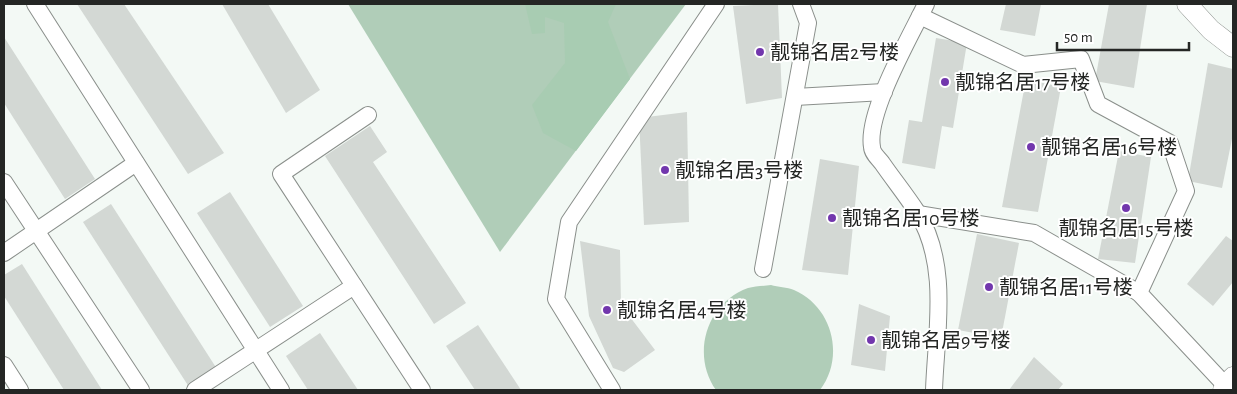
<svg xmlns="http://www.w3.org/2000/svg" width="1237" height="394" viewBox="0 0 1237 394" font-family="'Alegreya Sans','Noto Sans SC',sans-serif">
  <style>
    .green { fill: #b0cdb8 }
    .forest { fill: #a8ccb2 }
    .building { fill: #d3d8d4 }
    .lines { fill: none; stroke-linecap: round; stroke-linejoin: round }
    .minor-casing { stroke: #8a8f8b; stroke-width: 18 }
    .tertiary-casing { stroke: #8a8f8b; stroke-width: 21 }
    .minor { stroke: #fff; stroke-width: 16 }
    .tertiary { stroke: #fff; stroke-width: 20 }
    .poi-dot { fill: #7237ad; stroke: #fff; stroke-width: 2 }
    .labels { text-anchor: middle; stroke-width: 4; stroke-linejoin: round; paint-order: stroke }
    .poi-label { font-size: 20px; fill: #242624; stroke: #fff; text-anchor: start }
  </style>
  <rect width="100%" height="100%" fill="#f3f9f5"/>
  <g class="green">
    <polygon points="348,4 686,4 500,252"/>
    <path d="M 771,285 C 778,287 787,287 794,290 C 833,307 845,357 820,390 L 716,390 C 691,355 706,303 748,288 C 755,286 764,286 771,285 Z"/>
  </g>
  <polygon class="forest" points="525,4 616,4 608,22 630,79 576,151 543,133 532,105 565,63 564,23 545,17 545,33 532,34"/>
  <g class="building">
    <polygon points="77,4 124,4 224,153 188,174"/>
    <polygon points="222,4 268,4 320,90 286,113"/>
    <polygon points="778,4 782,98 746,104 733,6"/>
    <polygon points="1006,4 1041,4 1035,36 1000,30"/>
    <polygon points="1109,4 1147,4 1134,88 1095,81"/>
    <polygon points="4,37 95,179 65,199 4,103"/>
    <polygon points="936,38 967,43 953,128 942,126 935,169 902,163 909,120 922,122"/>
    <polygon points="1208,63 1233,69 1233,134 1222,188 1188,181"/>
    <polygon points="1026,79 1061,87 1038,212 1002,207"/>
    <polygon points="687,112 689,222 644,225 639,118"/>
    <polygon points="370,126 387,152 373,162 466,303 434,324 325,156"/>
    <polygon points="1119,151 1151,157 1135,263 1098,259"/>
    <polygon points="820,159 859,166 848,275 802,270"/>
    <polygon points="230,192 303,306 270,327 197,213"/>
    <polygon points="111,204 217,369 189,387 83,222"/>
    <polygon points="977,234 1019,243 1001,338 958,330"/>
    <polygon points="1226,236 1233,241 1233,282 1213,306 1187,284"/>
    <polygon points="580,241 620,250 621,305 655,350 624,372 613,368 589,316"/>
    <polygon points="22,264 102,390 64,390 4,296 4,275"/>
    <polygon points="859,304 890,316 885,371 851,365"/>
    <polygon points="478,325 521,390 475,390 446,346"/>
    <polygon points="320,333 358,390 308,390 286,356"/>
    <polygon points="1034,357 1063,384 1058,390 1009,390"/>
  </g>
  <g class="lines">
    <defs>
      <g id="minor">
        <polyline points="35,4 281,390"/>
        <path d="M 926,4 C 910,37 866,113 872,147 C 872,153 879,159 882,163 C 893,179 906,195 917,212 C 950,265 936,332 934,390"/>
        <polyline points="920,16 1023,65 1081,59 1098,104 1170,143 1186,191 1139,293 1226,386"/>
        <polyline points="795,97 884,92"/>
        <polyline points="368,115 281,174 422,390"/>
        <polyline points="4,182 141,390"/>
        <polyline points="918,214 1034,233 1139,293"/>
        <polyline points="4,253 136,163"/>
        <polyline points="763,269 808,23 801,4"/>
        <polyline points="4,365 20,390"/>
        <polyline points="195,390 354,286"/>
        <polyline points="612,390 556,299 569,222 716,4"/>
      </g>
      <g id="tertiary">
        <polyline points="1187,4 1211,30 1233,47"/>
        <polyline points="1223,390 1233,377"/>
      </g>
    </defs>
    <use href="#minor" class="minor-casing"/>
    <use href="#tertiary" class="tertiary-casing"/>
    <use href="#minor" class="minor"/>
    <use href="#tertiary" class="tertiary"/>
  </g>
  <g class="poi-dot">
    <circle cx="760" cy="52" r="5"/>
    <circle cx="945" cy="82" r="5"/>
    <circle cx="1031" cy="147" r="5"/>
    <circle cx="665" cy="170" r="5"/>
    <circle cx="1126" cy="208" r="5"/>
    <circle cx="832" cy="218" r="5"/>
    <circle cx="989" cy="287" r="5"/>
    <circle cx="607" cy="310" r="5"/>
    <circle cx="871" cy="340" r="5"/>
  </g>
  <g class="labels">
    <g class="poi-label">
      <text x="770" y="59">靓锦名居2号楼</text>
      <text x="955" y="89">靓锦名居17号楼</text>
      <text x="1041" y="154">靓锦名居16号楼</text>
      <text x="675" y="177">靓锦名居3号楼</text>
      <text x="842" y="225">靓锦名居10号楼</text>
      <text x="1126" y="235" text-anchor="middle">靓锦名居15号楼</text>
      <text x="999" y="294">靓锦名居11号楼</text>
      <text x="617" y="317">靓锦名居4号楼</text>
      <text x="881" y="347">靓锦名居9号楼</text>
    </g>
  </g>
  <rect width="1237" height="394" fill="none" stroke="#242624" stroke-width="10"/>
  <path d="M1057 42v8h132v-8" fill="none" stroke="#242624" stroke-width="2.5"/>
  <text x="1064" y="42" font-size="15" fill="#242624" stroke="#ffffff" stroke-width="4" paint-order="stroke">50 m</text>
</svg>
